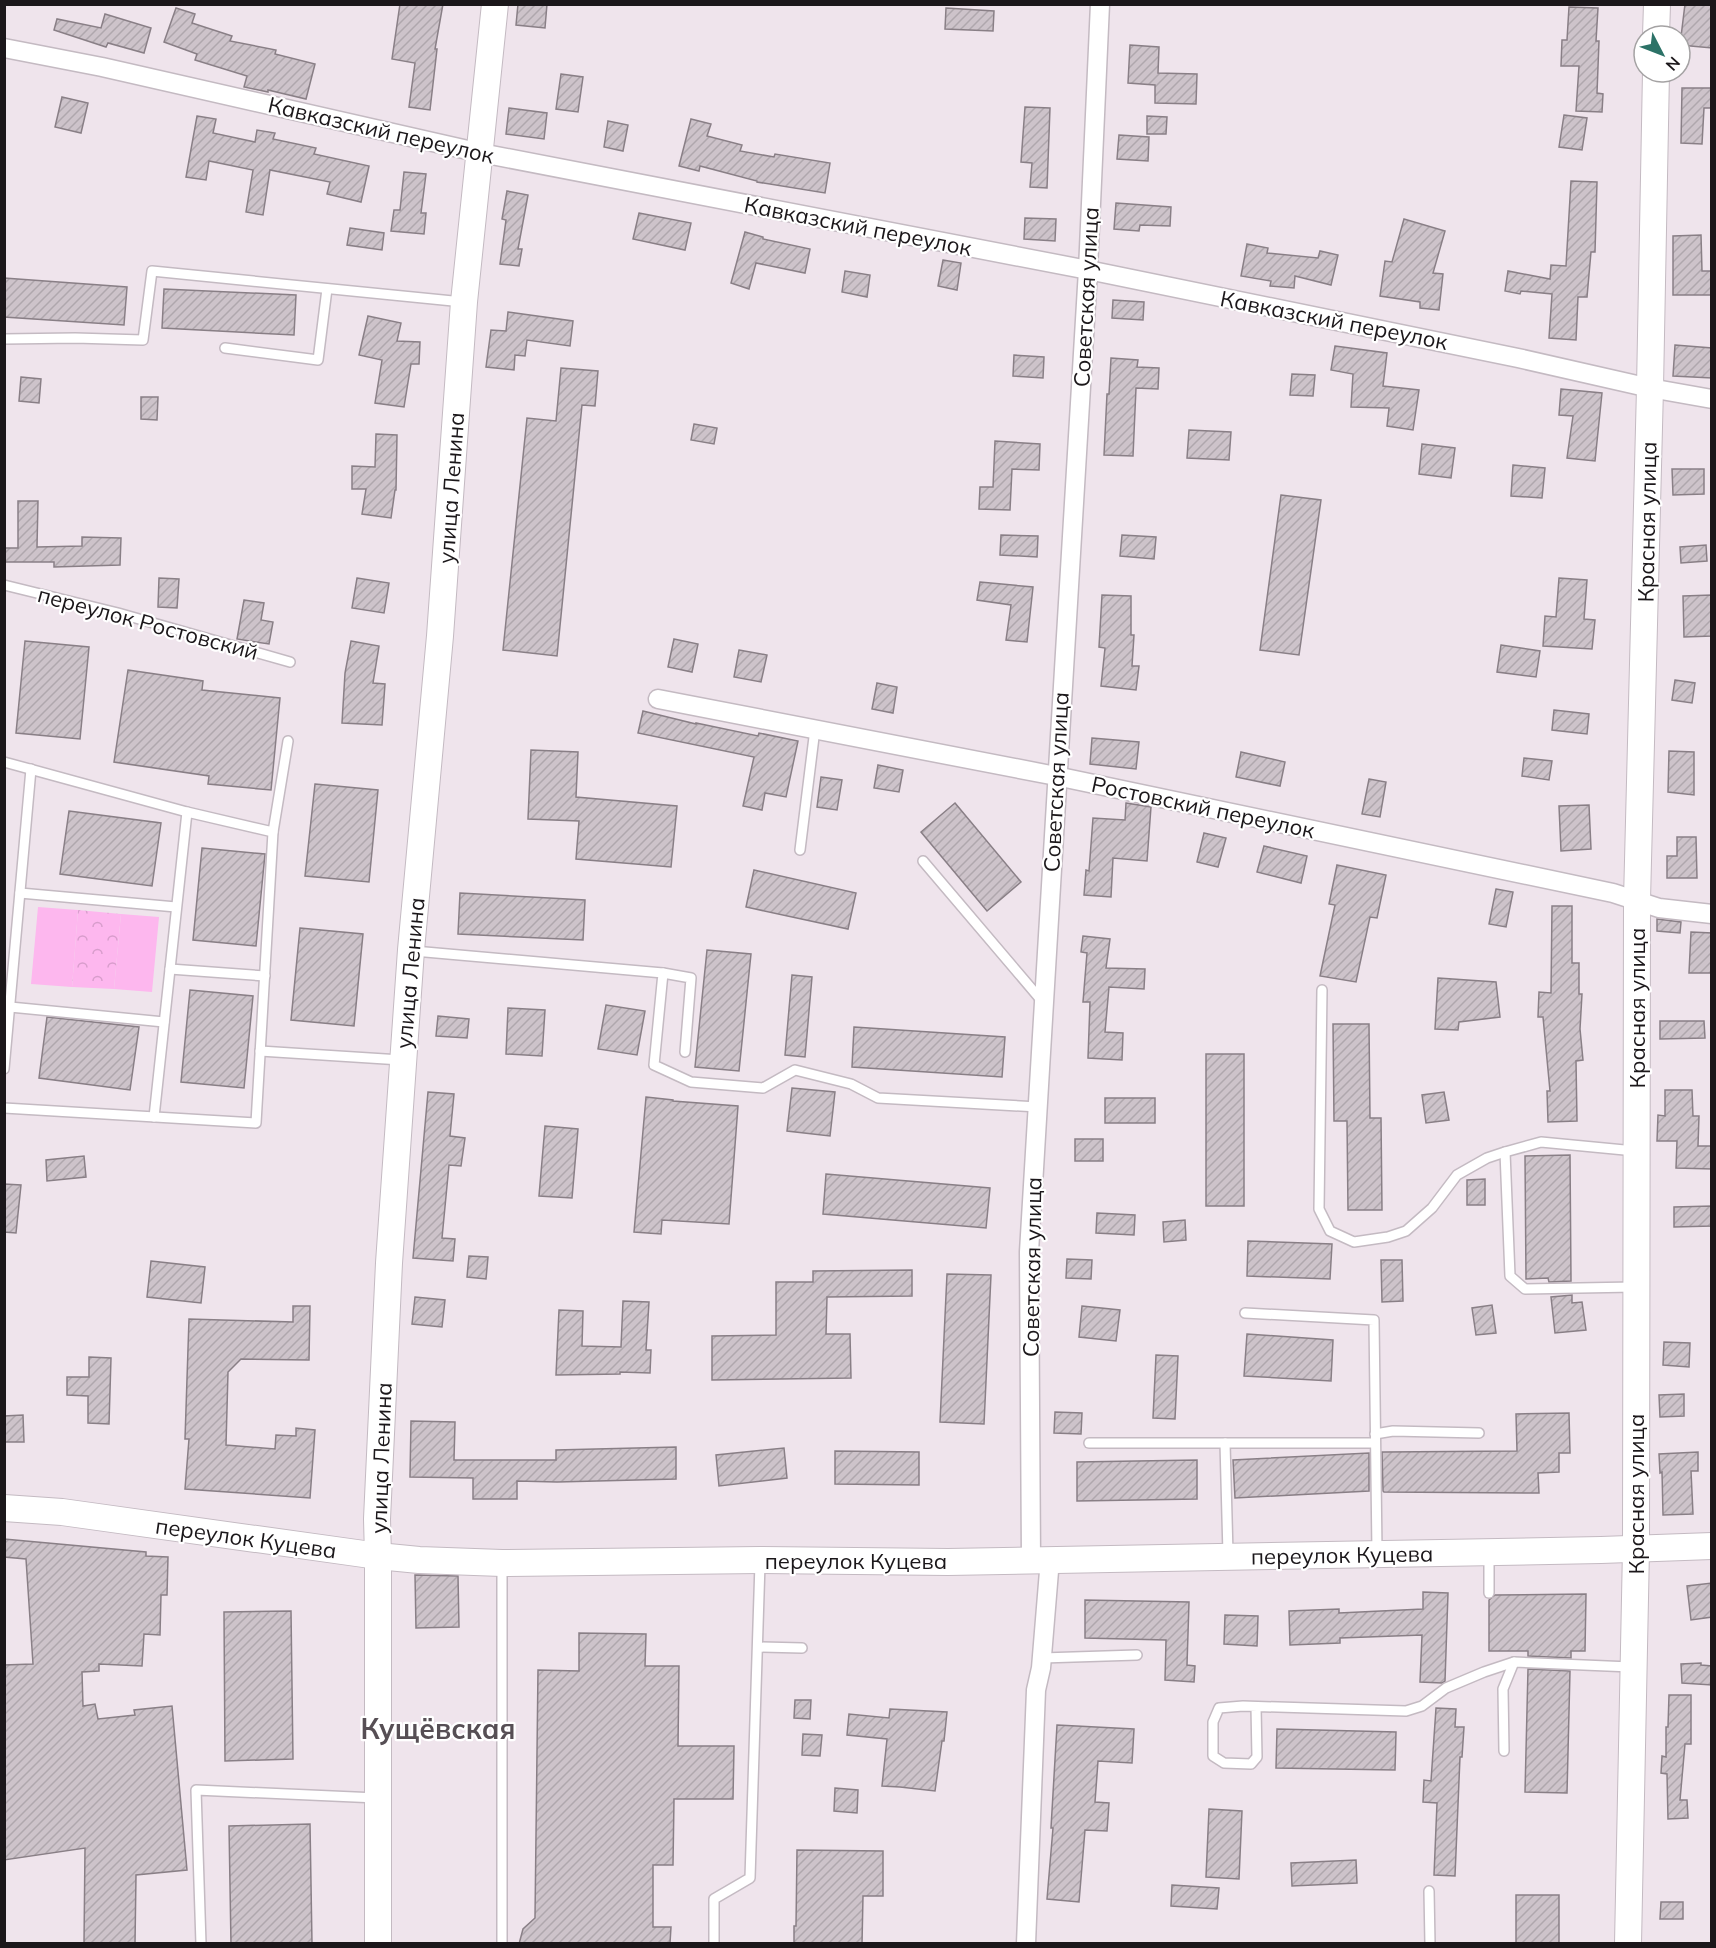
<svg xmlns="http://www.w3.org/2000/svg" width="1716" height="1948" viewBox="0 0 1716 1948" font-family="Mulish,sans-serif">
  <style>
    .grass { fill: #fdb7ee }
    .park { fill: url(#park-crowns) }
    .building { fill: url(#building-hatch); stroke: #897f86; stroke-width: 1.5 }
    .lines { fill: none; stroke-linecap: round; stroke-linejoin: round }
    .lane-casing { stroke: #c4bac2; stroke-width: 12 }
    .street-casing { stroke: #c4bac2; stroke-width: 21 }
    .secondary-casing { stroke: #c4bac2; stroke-width: 28 }
    .lane { stroke: #fff; stroke-width: 9 }
    .street { stroke: #fff; stroke-width: 18 }
    .secondary { stroke: #fff; stroke-width: 26 }
    .labels { text-anchor: middle; stroke-width: 4.5; stroke-linejoin: round; paint-order: stroke }
    .street-label { font-size: 22px; fill: #1b171a; stroke: #fff }
    .district-label { font-size: 28px; font-weight: bold; fill: #564e54; stroke: #fff }
  </style>
  <defs>
    <pattern id="park-crowns" width="20" height="18" patternUnits="userSpaceOnUse" patternTransform="scale(1.5)"><rect width="20" height="18" fill="#fdb7ee"/><path d="M2 6a3 3 0 1 1 6 0M12 15a3 3 0 1 1 6 0" fill="none" stroke="#d89dcc"/></pattern>
    <pattern id="building-hatch" width="6" height="6" patternUnits="userSpaceOnUse" patternTransform="scale(1.5)"><rect width="6" height="6" fill="#cdc3ca"/><path d="M-1 1l2-2M0 6l6-6M5 7l2-2" fill="none" stroke="#afa7ad"/></pattern>
  </defs>
  <rect width="100%" height="100%" fill="#efe4ec"/>
  <g class="grass">
    <polygon points="38,907 78,910 72,987 31,984"/>
    <polygon points="121,914 159,917 152,992 114,989"/>
  </g>
  <polygon class="park" points="78,910 121,914 114,989 72,987"/>
  <g class="building">
    <polygon points="400,4 443,4 435,49 437,49 430,110 409,107 415,63 392,59"/>
    <polygon points="518,4 547,4 545,28 516,25"/>
    <polygon points="1685,4 1712,4 1712,48 1680,45"/>
    <polygon points="1569,7 1598,8 1596,41 1599,41 1597,93 1603,94 1602,112 1576,111 1579,66 1561,66 1562,40 1567,40"/>
    <polygon points="176,8 195,14 192,23 232,36 230,41 276,50 275,54 315,64 306,99 268,90 268,92 244,87 247,76 195,60 197,54 164,42"/>
    <polygon points="946,8 994,11 993,31 945,29"/>
    <polygon points="105,14 151,28 144,53 108,43 106,47 54,30 57,19 101,28"/>
    <polygon points="1130,45 1159,47 1158,73 1197,74 1196,104 1155,103 1155,85 1128,83"/>
    <polygon points="561,74 583,77 578,112 556,109"/>
    <polygon points="1682,88 1712,88 1712,108 1704,108 1702,144 1681,143"/>
    <polygon points="62,97 88,103 81,133 55,127"/>
    <polygon points="1025,107 1050,108 1047,188 1030,187 1032,163 1021,162"/>
    <polygon points="509,108 547,113 544,139 506,134"/>
    <polygon points="1564,115 1587,118 1582,150 1559,147"/>
    <polygon points="197,116 216,119 213,133 255,142 257,130 275,133 273,139 316,148 314,154 369,166 361,202 327,194 330,182 270,170 263,215 246,212 253,170 209,161 206,180 186,177"/>
    <polygon points="1147,116 1167,117 1166,134 1147,134"/>
    <polygon points="691,119 711,124 707,136 742,145 740,151 774,157 775,154 830,163 825,193 757,182 757,181 700,166 699,171 679,166"/>
    <polygon points="608,121 628,125 623,151 604,147"/>
    <polygon points="1119,135 1149,137 1148,161 1117,159"/>
    <polygon points="404,172 426,174 421,213 426,213 424,234 391,231 394,210 400,210"/>
    <polygon points="1571,181 1597,182 1595,252 1591,252 1587,297 1578,297 1576,340 1549,338 1552,294 1521,291 1520,294 1505,291 1508,271 1550,279 1551,265 1566,266"/>
    <polygon points="507,191 528,195 518,249 522,249 519,266 500,264 506,220 502,219"/>
    <polygon points="1116,203 1171,207 1170,226 1140,225 1139,231 1114,229"/>
    <polygon points="639,213 691,223 685,250 633,239"/>
    <polygon points="1025,218 1056,219 1055,241 1024,239"/>
    <polygon points="1404,219 1445,231 1433,273 1443,274 1439,310 1420,308 1420,302 1380,296 1385,261 1392,262"/>
    <polygon points="350,228 384,233 382,250 347,245"/>
    <polygon points="745,232 763,237 763,239 810,249 805,273 756,263 749,289 731,283"/>
    <polygon points="1701,235 1702,271 1712,271 1712,295 1673,295 1673,236"/>
    <polygon points="1247,244 1268,248 1267,253 1318,258 1320,251 1338,255 1331,285 1295,276 1294,288 1270,286 1271,281 1241,276"/>
    <polygon points="943,260 961,263 957,290 938,286"/>
    <polygon points="845,271 870,275 867,297 842,292"/>
    <polygon points="4,278 127,287 124,325 4,317"/>
    <polygon points="164,289 296,295 294,335 162,328"/>
    <polygon points="1113,300 1144,302 1143,320 1112,318"/>
    <polygon points="508,312 573,321 570,346 527,340 525,356 515,355 514,370 486,367 491,330 506,331"/>
    <polygon points="368,316 401,323 397,341 420,342 419,364 411,364 404,407 375,403 382,360 359,355"/>
    <polygon points="1675,345 1712,348 1712,378 1673,376"/>
    <polygon points="1335,346 1387,353 1383,386 1419,390 1413,430 1387,426 1389,408 1351,407 1353,374 1331,370"/>
    <polygon points="1014,355 1044,357 1043,378 1013,376"/>
    <polygon points="1111,358 1138,360 1137,367 1159,368 1158,389 1136,388 1133,456 1104,455 1107,394 1109,394"/>
    <polygon points="561,368 598,371 595,406 582,405 557,656 503,650 527,418 556,421"/>
    <polygon points="1292,374 1315,375 1313,396 1290,395"/>
    <polygon points="21,377 41,379 39,403 19,401"/>
    <polygon points="1561,389 1602,393 1595,461 1567,458 1573,416 1559,415"/>
    <polygon points="141,397 158,397 157,420 141,419"/>
    <polygon points="694,424 717,428 714,444 691,440"/>
    <polygon points="1189,430 1231,432 1229,460 1187,458"/>
    <polygon points="376,434 397,435 396,490 395,490 391,518 362,514 366,489 352,489 352,466 375,467"/>
    <polygon points="995,441 1040,444 1039,470 1012,469 1010,510 979,509 980,487 993,487"/>
    <polygon points="1422,444 1455,448 1451,478 1419,474"/>
    <polygon points="1513,465 1545,468 1542,498 1511,496"/>
    <polygon points="1672,469 1704,469 1704,494 1673,495"/>
    <polygon points="1281,495 1321,500 1299,655 1260,650"/>
    <polygon points="18,501 38,501 37,547 82,546 82,537 121,538 120,565 54,567 54,562 4,562 4,548 18,548"/>
    <polygon points="1001,535 1038,536 1037,557 1000,555"/>
    <polygon points="1122,535 1156,537 1154,559 1120,556"/>
    <polygon points="1706,545 1707,561 1681,563 1680,547"/>
    <polygon points="159,578 179,579 177,608 158,607"/>
    <polygon points="357,578 389,583 384,613 352,608"/>
    <polygon points="1559,578 1587,580 1584,619 1595,620 1592,649 1543,646 1545,616 1556,617"/>
    <polygon points="980,582 1033,587 1027,642 1006,640 1011,605 977,600"/>
    <polygon points="1102,595 1131,596 1131,635 1134,635 1132,666 1139,666 1136,690 1101,686 1105,648 1099,647"/>
    <polygon points="1712,595 1712,636 1684,637 1683,596"/>
    <polygon points="244,600 264,603 261,620 273,622 269,644 237,639"/>
    <polygon points="674,639 698,644 692,672 668,667"/>
    <polygon points="25,641 89,647 80,739 16,733"/>
    <polygon points="351,641 379,646 373,683 385,684 382,725 342,723 345,673"/>
    <polygon points="1501,645 1540,651 1536,677 1497,672"/>
    <polygon points="739,650 767,655 761,682 734,677"/>
    <polygon points="128,670 203,681 202,690 280,698 271,790 208,784 209,776 114,762"/>
    <polygon points="1675,680 1695,683 1692,703 1672,700"/>
    <polygon points="877,683 897,687 893,713 872,709"/>
    <polygon points="1554,710 1589,714 1587,734 1552,730"/>
    <polygon points="643,711 696,724 696,723 758,736 759,733 798,741 786,797 765,793 762,810 743,806 754,757 638,733"/>
    <polygon points="1092,738 1139,742 1136,769 1090,764"/>
    <polygon points="531,750 578,752 576,797 677,806 671,867 576,859 579,821 528,819"/>
    <polygon points="1669,751 1694,752 1694,795 1668,792"/>
    <polygon points="1241,752 1285,762 1280,786 1236,777"/>
    <polygon points="1524,758 1552,761 1549,780 1522,776"/>
    <polygon points="878,765 903,770 899,792 874,788"/>
    <polygon points="821,777 842,780 837,810 817,807"/>
    <polygon points="1369,779 1386,782 1380,817 1362,814"/>
    <polygon points="315,784 378,790 369,882 305,876"/>
    <polygon points="955,803 1021,882 987,911 921,832"/>
    <polygon points="1126,803 1151,807 1147,861 1113,858 1111,897 1084,895 1086,870 1089,871 1093,818 1125,820"/>
    <polygon points="1589,805 1591,849 1561,851 1559,806"/>
    <polygon points="69,811 161,823 152,886 60,874"/>
    <polygon points="1204,833 1226,838 1218,867 1197,862"/>
    <polygon points="1677,837 1696,837 1697,878 1667,878 1667,856 1677,856"/>
    <polygon points="1264,846 1307,856 1301,883 1257,872"/>
    <polygon points="202,848 265,854 256,946 193,940"/>
    <polygon points="1337,865 1386,875 1377,918 1370,917 1356,982 1320,976 1335,905 1329,904"/>
    <polygon points="754,870 856,893 848,929 746,907"/>
    <polygon points="1496,889 1513,892 1506,927 1489,924"/>
    <polygon points="460,893 585,900 583,940 458,934"/>
    <polygon points="1552,906 1572,906 1572,963 1579,963 1579,994 1582,994 1580,1029 1583,1060 1576,1061 1577,1121 1548,1122 1547,1091 1550,1091 1543,1017 1538,1017 1539,992 1551,993"/>
    <polygon points="1657,919 1681,922 1680,933 1657,931"/>
    <polygon points="300,928 363,934 354,1026 291,1020"/>
    <polygon points="1691,932 1712,933 1712,973 1689,973"/>
    <polygon points="1083,936 1110,939 1106,968 1145,969 1144,989 1109,987 1105,1032 1123,1033 1122,1060 1088,1058 1090,1002 1083,1002 1087,953 1081,952"/>
    <polygon points="707,950 751,954 739,1071 695,1067"/>
    <polygon points="792,975 812,977 805,1057 785,1055"/>
    <polygon points="1438,978 1496,982 1500,1017 1459,1022 1458,1030 1435,1029"/>
    <polygon points="190,990 253,996 244,1088 181,1082"/>
    <polygon points="606,1005 645,1011 637,1055 598,1049"/>
    <polygon points="508,1008 545,1010 542,1056 506,1054"/>
    <polygon points="438,1016 469,1019 467,1038 436,1036"/>
    <polygon points="47,1017 139,1027 130,1090 39,1078"/>
    <polygon points="1660,1021 1704,1021 1705,1038 1660,1039"/>
    <polygon points="1333,1024 1369,1024 1370,1118 1381,1118 1382,1210 1348,1210 1347,1121 1334,1121"/>
    <polygon points="854,1027 1005,1037 1002,1077 852,1067"/>
    <rect x="1206" y="1054" width="38" height="152"/>
    <polygon points="792,1088 835,1092 830,1136 787,1131"/>
    <polygon points="1665,1090 1692,1090 1693,1116 1699,1116 1698,1146 1712,1146 1712,1169 1676,1168 1677,1141 1657,1141 1658,1115 1665,1116"/>
    <polygon points="428,1092 454,1094 450,1136 465,1138 461,1166 449,1165 442,1238 455,1239 453,1261 413,1258"/>
    <polygon points="1444,1092 1449,1120 1426,1123 1422,1095"/>
    <polygon points="646,1097 673,1100 673,1101 738,1106 729,1224 662,1220 661,1234 634,1232"/>
    <rect x="1105" y="1098" width="50" height="25"/>
    <polygon points="545,1126 578,1129 572,1198 539,1196"/>
    <rect x="1075" y="1139" width="28" height="22"/>
    <polygon points="1570,1155 1571,1281 1549,1282 1548,1278 1526,1279 1525,1156"/>
    <polygon points="84,1156 86,1177 47,1181 46,1160"/>
    <polygon points="826,1174 990,1188 986,1228 823,1214"/>
    <polygon points="1485,1179 1485,1205 1467,1205 1467,1180"/>
    <polygon points="4,1184 21,1185 16,1233 4,1232"/>
    <polygon points="1712,1206 1712,1226 1674,1227 1674,1207"/>
    <polygon points="1097,1213 1135,1215 1134,1235 1096,1233"/>
    <polygon points="1185,1220 1186,1240 1164,1242 1163,1222"/>
    <polygon points="1248,1241 1332,1244 1330,1279 1247,1276"/>
    <polygon points="469,1256 488,1257 486,1279 467,1277"/>
    <polygon points="1067,1259 1092,1260 1091,1279 1066,1278"/>
    <polygon points="1381,1260 1402,1260 1403,1301 1382,1302"/>
    <polygon points="151,1261 205,1267 201,1303 147,1297"/>
    <polygon points="912,1270 912,1296 827,1297 826,1334 850,1334 851,1378 712,1380 712,1336 776,1335 776,1282 813,1282 813,1271"/>
    <polygon points="947,1274 991,1275 984,1424 940,1422"/>
    <polygon points="1572,1295 1572,1303 1582,1302 1586,1330 1555,1333 1551,1297"/>
    <polygon points="415,1297 445,1300 442,1327 412,1324"/>
    <polygon points="623,1301 649,1302 646,1350 651,1350 650,1373 620,1372 620,1374 556,1375 559,1310 583,1311 582,1346 621,1347"/>
    <polygon points="1492,1305 1496,1333 1476,1335 1472,1308"/>
    <polygon points="293,1306 310,1306 309,1360 241,1359 228,1372 226,1445 275,1449 276,1435 296,1436 296,1428 315,1430 310,1498 185,1489 189,1439 185,1439 189,1319 293,1322"/>
    <polygon points="1082,1306 1120,1310 1116,1341 1079,1337"/>
    <polygon points="1247,1334 1333,1340 1331,1381 1244,1376"/>
    <polygon points="1664,1342 1690,1343 1689,1367 1663,1365"/>
    <polygon points="1156,1355 1178,1356 1175,1419 1153,1418"/>
    <polygon points="89,1357 111,1358 109,1424 88,1423 88,1396 67,1395 67,1377 89,1377"/>
    <polygon points="1684,1394 1684,1416 1660,1417 1659,1395"/>
    <polygon points="1055,1412 1082,1413 1081,1434 1054,1433"/>
    <polygon points="1569,1413 1570,1453 1559,1453 1559,1472 1538,1473 1539,1493 1384,1492 1383,1491 1382,1452 1384,1452 1517,1451 1516,1414"/>
    <polygon points="23,1415 24,1442 4,1442 4,1416"/>
    <polygon points="411,1421 455,1422 454,1460 556,1460 556,1450 676,1447 676,1479 557,1482 517,1481 517,1499 473,1499 473,1478 410,1477"/>
    <polygon points="784,1448 787,1478 719,1486 716,1455"/>
    <polygon points="835,1451 919,1452 919,1485 835,1484"/>
    <polygon points="1698,1452 1698,1471 1691,1471 1693,1514 1663,1515 1662,1472 1660,1473 1659,1454"/>
    <polygon points="1369,1453 1369,1491 1235,1498 1233,1460"/>
    <polygon points="1197,1460 1197,1499 1077,1501 1077,1462"/>
    <polygon points="4,1539 146,1552 146,1556 168,1557 167,1595 161,1595 160,1635 144,1634 142,1666 99,1664 99,1671 82,1672 83,1706 95,1704 98,1719 135,1715 134,1710 172,1706 187,1870 136,1875 135,1944 84,1944 85,1848 4,1860 4,1665 33,1664 26,1559 4,1557"/>
    <polygon points="415,1575 458,1576 459,1627 416,1628"/>
    <polygon points="1712,1583 1712,1617 1691,1620 1687,1586"/>
    <polygon points="1423,1592 1448,1593 1445,1681 1442,1683 1420,1682 1422,1635 1340,1638 1340,1643 1290,1645 1289,1611 1339,1609 1339,1613 1423,1609"/>
    <polygon points="1586,1594 1585,1651 1571,1651 1571,1658 1528,1656 1528,1651 1489,1651 1489,1600 1495,1595"/>
    <polygon points="1085,1600 1189,1602 1187,1665 1195,1666 1194,1682 1165,1680 1166,1640 1085,1638"/>
    <polygon points="291,1611 293,1759 225,1761 224,1612"/>
    <polygon points="1225,1615 1258,1616 1257,1646 1224,1644"/>
    <polygon points="579,1633 646,1634 645,1666 679,1666 678,1746 734,1746 733,1799 674,1799 673,1865 653,1865 653,1927 671,1927 670,1943 519,1944 523,1929 535,1918 538,1670 579,1671"/>
    <polygon points="1701,1663 1701,1665 1712,1666 1712,1685 1682,1683 1681,1664"/>
    <polygon points="1528,1669 1570,1671 1567,1793 1525,1792"/>
    <polygon points="1669,1695 1691,1695 1691,1744 1685,1744 1680,1800 1687,1800 1688,1818 1668,1819 1667,1774 1661,1773 1662,1756 1666,1757 1666,1727 1668,1727"/>
    <polygon points="795,1700 811,1700 810,1719 794,1718"/>
    <polygon points="1436,1708 1456,1709 1455,1727 1464,1727 1462,1757 1460,1757 1455,1876 1434,1875 1437,1803 1423,1802 1424,1780 1431,1781"/>
    <polygon points="890,1709 947,1712 944,1741 942,1741 935,1791 900,1787 882,1786 887,1739 847,1735 849,1714 889,1718"/>
    <polygon points="1057,1725 1134,1729 1132,1763 1098,1761 1095,1802 1109,1803 1107,1831 1085,1830 1079,1902 1047,1899 1053,1828 1051,1828"/>
    <polygon points="1277,1729 1396,1732 1395,1770 1276,1768"/>
    <polygon points="803,1734 822,1735 820,1756 802,1755"/>
    <polygon points="835,1788 858,1790 857,1813 834,1811"/>
    <polygon points="1209,1809 1242,1811 1239,1879 1206,1877"/>
    <polygon points="310,1824 312,1944 231,1944 229,1826"/>
    <polygon points="797,1850 883,1851 883,1896 863,1896 862,1944 794,1944 794,1926 796,1926"/>
    <polygon points="1356,1860 1357,1883 1292,1886 1291,1863"/>
    <polygon points="1172,1885 1219,1888 1217,1909 1171,1906"/>
    <rect x="1516" y="1895" width="43" height="49"/>
    <polygon points="1661,1902 1683,1902 1683,1919 1660,1919"/>
  </g>
  <g class="lines">
    <defs>
      <g id="lane">
        <polyline points="4,339 75,338 143,340 152,271 463,302"/>
        <polyline points="225,348 318,360 327,289"/>
        <polyline points="4,585 118,613 290,662"/>
        <polyline points="4,762 187,812 273,832 256,1123 4,1108"/>
        <polyline points="273,832 288,741"/>
        <polyline points="800,850 815,729"/>
        <polyline points="923,861 1042,1001"/>
        <polyline points="20,893 176,907"/>
        <polyline points="414,951 663,973 654,1065 691,1082 763,1088 795,1070 851,1084 878,1098 1038,1107"/>
        <polyline points="170,969 265,976"/>
        <polyline points="663,973 691,978 685,1052"/>
        <polyline points="1322,990 1319,1209 1330,1231 1354,1242 1388,1237 1406,1231 1432,1208 1457,1175 1487,1158 1505,1152 1541,1142 1635,1151"/>
        <polyline points="10,1007 164,1022"/>
        <polyline points="260,1051 401,1060"/>
        <polyline points="4,1069 31,769"/>
        <polyline points="154,1117 187,812"/>
        <polyline points="1505,1152 1510,1276 1525,1289 1634,1287"/>
        <polyline points="1245,1313 1374,1320 1377,1552"/>
        <polyline points="1375,1434 1393,1431 1479,1433"/>
        <polyline points="1089,1443 1375,1443"/>
        <polyline points="1225,1443 1228,1554"/>
        <polyline points="502,1565 502,1944"/>
        <polyline points="1489,1593 1489,1555"/>
        <polyline points="758,1647 802,1648"/>
        <polyline points="1042,1658 1137,1655"/>
        <polyline points="1256,1707 1257,1757 1251,1764 1224,1763 1213,1756 1213,1722 1219,1708 1243,1706 1406,1711 1422,1706 1446,1688 1484,1672 1514,1662"/>
        <polyline points="1504,1751 1503,1689 1514,1662 1631,1667"/>
        <polyline points="1429,1891 1430,1944"/>
        <polyline points="201,1944 196,1790 377,1798"/>
        <polyline points="714,1944 714,1899 750,1878 760,1563"/>
      </g>
      <g id="street">
        <polyline points="4,48 102,67 481,153 1088,270 1518,358 1650,388 1712,399"/>
        <polyline points="658,699 1056,776 1613,893 1659,908 1712,914"/>
        <polyline points="1031,1560 1029,1252 1088,270 1100,4"/>
        <polyline points="1026,1944 1036,1690 1041,1668 1050,1559"/>
      </g>
      <g id="secondary">
        <polyline points="1656,36 1657,4"/>
        <polyline points="4,1508 62,1512 378,1556 419,1560 502,1563 760,1560 948,1562 1601,1550 1712,1546"/>
        <polyline points="378,1944 378,1556 377,1519 389,1263 411,950 440,636 464,302 495,4"/>
        <polyline points="1628,1944 1636,1549 1637,900 1650,388 1656,72"/>
      </g>
    </defs>
    <use href="#lane" class="lane-casing"/>
    <use href="#street" class="street-casing"/>
    <use href="#secondary" class="secondary-casing"/>
    <use href="#lane" class="lane"/>
    <use href="#street" class="street"/>
    <use href="#secondary" class="secondary"/>
  </g>
  <g class="labels">
    <g class="street-label">
      <text transform="translate(381 130) rotate(13)" y="8">Кавказский переулок</text>
      <text transform="translate(858 226) rotate(11)" y="8">Кавказский переулок</text>
      <text transform="translate(1086 297) rotate(-87)" y="8">Советская улица</text>
      <text transform="translate(1334 320) rotate(11)" y="8">Кавказский переулок</text>
      <text transform="translate(451 488) rotate(-86)" y="8">улица Ленина</text>
      <text transform="translate(1647 522) rotate(-89)" y="8">Красная улица</text>
      <text transform="translate(148 623) rotate(15)" y="8">переулок Ростовский</text>
      <text transform="translate(1056 782) rotate(-87)" y="8">Советская улица</text>
      <text transform="translate(1203 807) rotate(12)" y="8">Ростовский переулок</text>
      <text transform="translate(410 973) rotate(-85)" y="8">улица Ленина</text>
      <text transform="translate(1637 1008) rotate(-90)" y="8">Красная улица</text>
      <text transform="translate(1032 1267) rotate(-89)" y="8">Советская улица</text>
      <text transform="translate(381 1458) rotate(-88)" y="8">улица Ленина</text>
      <text transform="translate(1636 1494) rotate(-90)" y="8">Красная улица</text>
      <text transform="translate(246 1538) rotate(8)" y="8">переулок Куцева</text>
      <text transform="translate(1342 1555) rotate(-1)" y="8">переулок Куцева</text>
      <text x="856" y="1569">переулок Куцева</text>
    </g>
    <g class="district-label">
      <text x="438" y="1739">Кущёвская</text>
    </g>
  </g>
  <rect width="1716" height="1948" fill="none" stroke="#1b171a" stroke-width="12"/>
  <g transform="translate(1662 54) rotate(132)"><circle r="28" fill="#ffffff" stroke="#a4a2a3" stroke-width="1.5"/>
  <path d="M0-4.5L10 22L0 15L-10 22Z" fill="#2c7267"/>
  <text y="-9" font-size="16" font-weight="bold" text-anchor="middle" fill="#1b171a">N</text>
  </g>
</svg>
